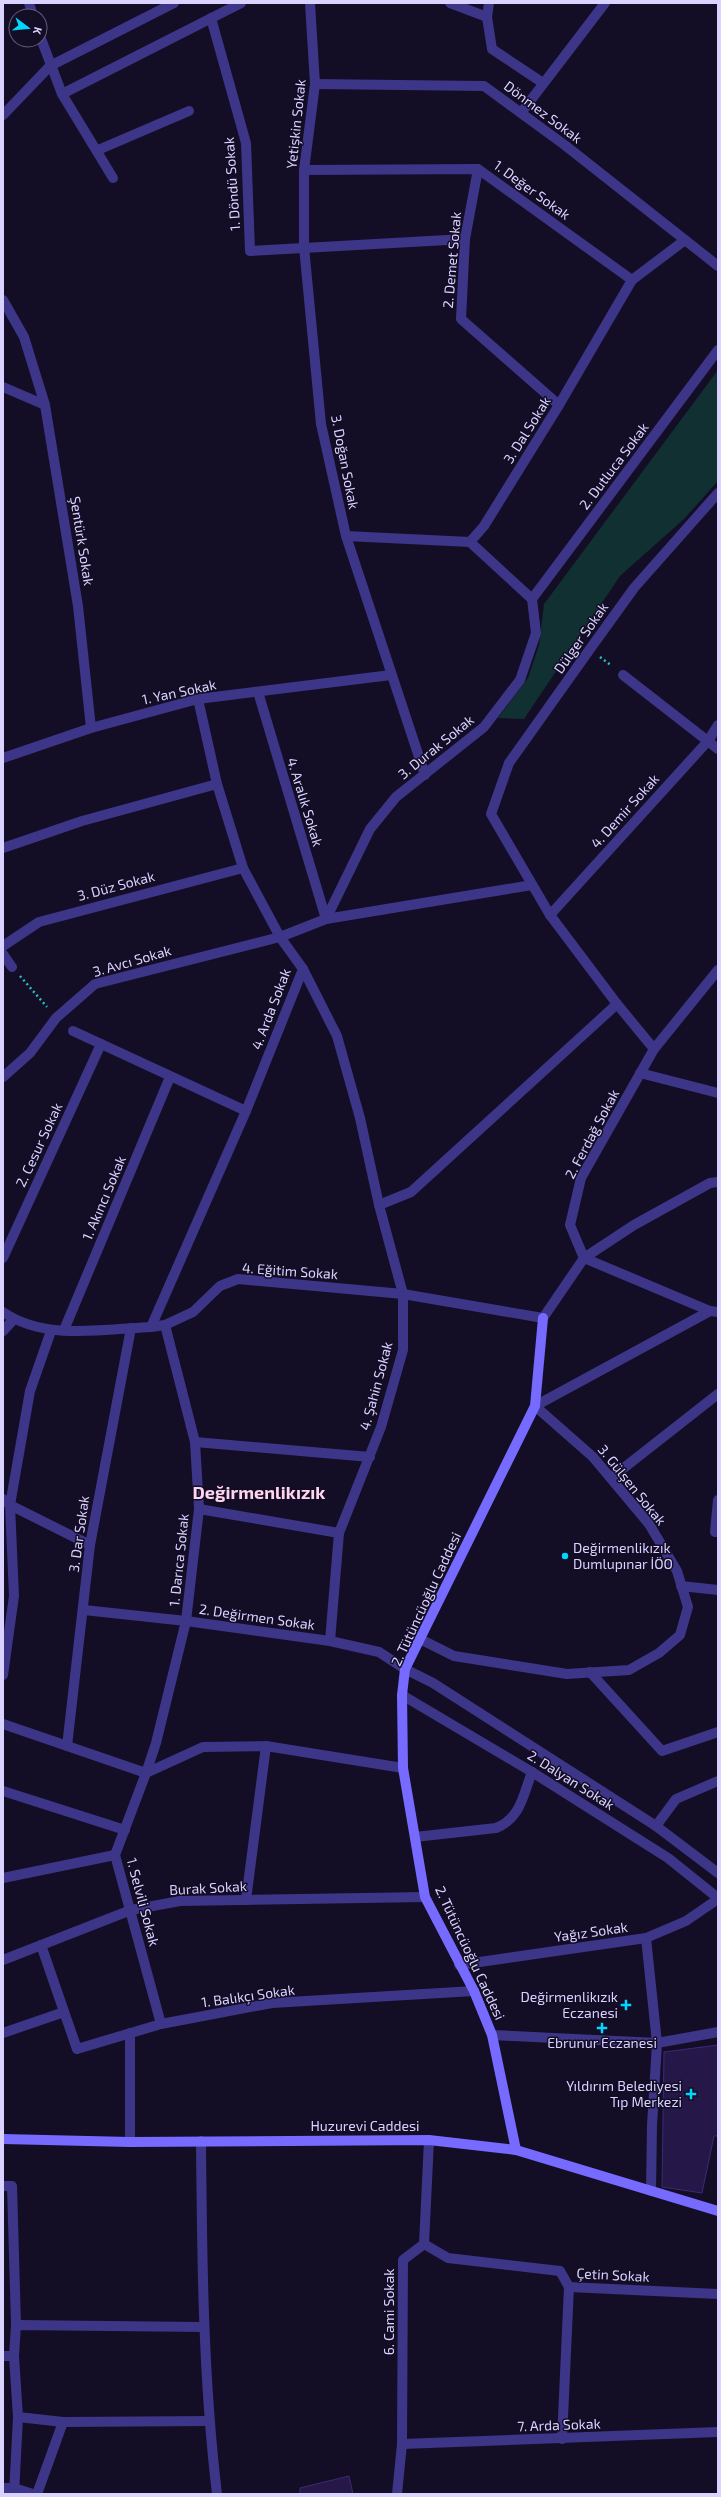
<svg xmlns="http://www.w3.org/2000/svg" width="721" height="2497" viewBox="0 0 721 2497" font-family="'Exo 2',sans-serif">
  <style>
    .green { fill: #103031 }
    .building { fill: #251849; stroke: #3c2976 }
    .lines { fill: none; stroke-linecap: round; stroke-linejoin: round }
    .path { stroke: #27bfbe; stroke-width: 2.5; stroke-dasharray: 2 3; stroke-linecap: butt }
    .lane { stroke: #3d3588; stroke-width: 10 }
    .street { stroke: #3d3588; stroke-width: 10 }
    .secondary { stroke: #766aff; stroke-width: 10 }
    .poi-dot { fill: #00d7fe; stroke: #130d26; stroke-width: 1.5 }
    .labels { text-anchor: middle; stroke-width: 3; stroke-linejoin: round; paint-order: stroke }
    .street-label { font-size: 14px; fill: #dad3ff; stroke: #130d26 }
    .poi-label { font-size: 14px; fill: #dad3ff; stroke: #130d26; text-anchor: end }
    .district-label { font-size: 18px; font-weight: bold; fill: #ffd5ed; stroke: #130d26 }
  </style>
  <rect width="100%" height="100%" fill="#130d26"/>
  <polygon class="green" points="718,370 718,481 684,519 620,576 524,719 498,718 528,678 539,645 544,604"/>
  <g class="building">
    <polygon points="718,2045 718,2136 714,2136 702,2193 662,2187 664,2052"/>
    <polygon points="349,2476 353,2494 300,2494 300,2488"/>
  </g>
  <g class="lines">
    <g class="path">
      <polyline points="600,657 612,666"/>
      <polyline points="20,976 47,1007"/>
    </g>
    <polyline class="lane" points="3,2186 12,2186 16,2325"/>
    <g class="street">
      <polyline points="29,3 33,16"/>
      <polyline points="310,3 315,84 304,170 304,247 321,424 346,536 425,775"/>
      <polyline points="450,3 487,17"/>
      <polyline points="489,3 487,17 492,49 543,83"/>
      <polyline points="211,18 246,143 250,251 465,239"/>
      <polyline points="40,36 62,94 113,178"/>
      <polyline points="315,84 484,86 566,146 718,266"/>
      <polyline points="62,94 241,3"/>
      <polyline points="521,113 605,3"/>
      <polyline points="3,115 50,66 174,3"/>
      <polyline points="98,150 189,111"/>
      <polyline points="478,169 465,239 461,319 559,405"/>
      <polyline points="304,170 478,169 632,280"/>
      <polyline points="3,300 24,337 45,405"/>
      <polyline points="3,387 45,405 78,606 91,728"/>
      <polyline points="346,536 470,542 484,526 559,405 632,280 685,240"/>
      <polyline points="532,599 718,350"/>
      <polyline points="623,675 718,749"/>
      <polyline points="258,692 326,919 532,885"/>
      <polyline points="198,699 217,784 243,868 280,937 303,969 337,1036 360,1118 379,1205 403,1294 403,1350 381,1427 339,1533 330,1641 379,1652 405,1669 433,1683 656,1826 718,1873"/>
      <polyline points="3,758 91,728 198,699 391,675"/>
      <polyline points="3,848 82,821 217,784"/>
      <polyline points="550,915 708,741 718,725"/>
      <polyline points="3,946 39,922 243,868"/>
      <polyline points="3,954 12,967"/>
      <polyline points="718,970 654,1049 581,1178 570,1225 584,1258 710,1311 718,1312"/>
      <polyline points="73,1031 246,1111"/>
      <polyline points="654,1049 617,1004 550,915 491,814 509,763 590,649 634,588 718,493"/>
      <polyline points="640,1073 718,1093"/>
      <polyline points="3,1077 30,1053 56,1018 95,984 280,937 326,919 370,829 396,797 484,727 520,680 536,633 532,599 470,542"/>
      <polyline points="379,1205 411,1192 617,1004"/>
      <polyline points="3,1258 101,1044"/>
      <path d="M 3,1312 C 45,1341 103,1329 151,1327 L 165,1325 L 193,1312 L 220,1286 L 238,1279 L 403,1294 L 543,1318 L 584,1258 L 634,1225 L 710,1183 L 718,1182"/>
      <polyline points="151,1327 246,1111 303,969"/>
      <polyline points="64,1330 170,1077"/>
      <polyline points="3,1331 14,1319"/>
      <polyline points="195,1442 370,1457"/>
      <polyline points="611,1478 718,1394"/>
      <polyline points="3,1499 10,1505 90,1545"/>
      <polyline points="718,1500 715,1532 718,1532"/>
      <polyline points="199,1509 339,1533"/>
      <polyline points="681,1586 718,1590"/>
      <polyline points="84,1610 186,1621 330,1641"/>
      <polyline points="422,1640 454,1656 567,1674 629,1670 659,1653 680,1635 688,1607 677,1571 649,1524 593,1457 535,1406 710,1311"/>
      <polyline points="590,1672 662,1751 718,1732"/>
      <polyline points="3,1675 14,1596 10,1505 30,1391 51,1331"/>
      <polyline points="402,1695 532,1772 668,1858 718,1898"/>
      <polyline points="3,1724 146,1773 115,1855 161,2024"/>
      <polyline points="67,1746 90,1545 131,1328"/>
      <polyline points="146,1773 156,1743 186,1621 199,1509 195,1442 165,1325"/>
      <polyline points="146,1773 203,1747 266,1746 403,1768"/>
      <polyline points="3,1791 125,1830"/>
      <polyline points="656,1826 676,1799 718,1781"/>
      <path d="M 415,1837 L 496,1828 C 521,1818 523,1795 532,1772"/>
      <polyline points="3,1878 115,1855"/>
      <polyline points="246,1900 266,1746"/>
      <polyline points="646,1938 657,2043 652,2125 651,2191"/>
      <polyline points="41,1945 77,2049 161,2024 272,2003 474,1991"/>
      <polyline points="3,1960 131,1910 180,1901 425,1897"/>
      <polyline points="459,1965 646,1938 686,1921 718,1899"/>
      <polyline points="3,2033 64,2012"/>
      <polyline points="130,2033 130,2142"/>
      <polyline points="492,2035 657,2043 718,2032"/>
      <path d="M 201,2141 C 202,2260 203,2377 217,2494"/>
      <polyline points="424,2244 448,2258 560,2271 569,2287 718,2294"/>
      <polyline points="3,2356 14,2356"/>
      <polyline points="18,2417 63,2422 209,2421"/>
      <polyline points="562,2439 569,2287"/>
      <polyline points="402,2444 718,2432"/>
      <polyline points="3,2488 14,2488 33,2494"/>
      <polyline points="14,2494 18,2417 14,2356 16,2325 203,2327"/>
      <polyline points="37,2494 63,2422"/>
      <polyline points="397,2494 402,2444 403,2260 424,2244 429,2140"/>
    </g>
    <g class="secondary">
      <polyline points="3,2139 130,2142 429,2140 516,2150 718,2211"/>
      <polyline points="516,2150 492,2035 474,1991 425,1897 403,1768 402,1695 405,1669 535,1406 543,1318"/>
    </g>
  </g>
  <g class="poi-dot">
    <circle cx="565" cy="1556" r="4"/>
    <path d="M624 1999h4v4h4v4h-4v4h-4v-4h-4v-4h4z"/>
    <path d="M600 2022h4v4h4v4h-4v4h-4v-4h-4v-4h4z"/>
    <path d="M689 2088h4v4h4v4h-4v4h-4v-4h-4v-4h4z"/>
  </g>
  <g class="labels">
    <g class="street-label">
      <text transform="translate(543 112) rotate(37)" y="5">Dönmez Sokak</text>
      <text transform="translate(296 124) rotate(-84)" y="5">Yetişkin Sokak</text>
      <text transform="translate(232 184) rotate(-94)" y="5">1. Döndü Sokak</text>
      <text transform="translate(532 190) rotate(36)" y="5">1. Değer Sokak</text>
      <text transform="translate(452 260) rotate(-85)" y="5">2. Demet Sokak</text>
      <text transform="translate(527 430) rotate(-58)" y="5">3. Dal Sokak</text>
      <text transform="translate(345 462) rotate(79)" y="5">3. Doğan Sokak</text>
      <text transform="translate(614 466) rotate(-53)" y="5">2. Dutluca Sokak</text>
      <text transform="translate(82 541) rotate(81)" y="5">Şentürk Sokak</text>
      <text transform="translate(581 638) rotate(-55)" y="5">Dülger Sokak</text>
      <text transform="translate(179 692) rotate(-12)" y="5">1. Yan Sokak</text>
      <text transform="translate(436 747) rotate(-39)" y="5">3. Durak Sokak</text>
      <text transform="translate(305 802) rotate(73)" y="5">4. Aralık Sokak</text>
      <text transform="translate(625 811) rotate(-48)" y="5">4. Demir Sokak</text>
      <text transform="translate(116 886) rotate(-15)" y="5">3. Düz Sokak</text>
      <text transform="translate(132 961) rotate(-16)" y="5">3. Avcı Sokak</text>
      <text transform="translate(271 1009) rotate(-69)" y="5">4. Arda Sokak</text>
      <text transform="translate(592 1134) rotate(-62)" y="5">2. Ferdağ Sokak</text>
      <text transform="translate(39 1145) rotate(-65)" y="5">2. Cesur Sokak</text>
      <text transform="translate(104 1198) rotate(-67)" y="5">1. Akıncı Sokak</text>
      <text transform="translate(290 1271) rotate(4)" y="5">4. Eğitim Sokak</text>
      <text transform="translate(376 1386) rotate(-75)" y="5">4. Şahin Sokak</text>
      <text transform="translate(632 1485) rotate(51)" y="5">3. Gülşen Sokak</text>
      <text transform="translate(79 1534) rotate(-82)" y="5">3. Dar Sokak</text>
      <text transform="translate(179 1560) rotate(-84)" y="5">1. Darıca Sokak</text>
      <text transform="translate(426 1599) rotate(-65)" y="5">2. Tütüncüoğlu Caddesi</text>
      <text transform="translate(257 1617) rotate(8)" y="5">2. Değirmen Sokak</text>
      <text transform="translate(571 1780) rotate(32)" y="5">2. Dalyan Sokak</text>
      <text transform="translate(208 1888) rotate(-3)" y="5">Burak Sokak</text>
      <text transform="translate(143 1902) rotate(75)" y="5">1. Selvili Sokak</text>
      <text transform="translate(591 1932) rotate(-8)" y="5">Yağız Sokak</text>
      <text transform="translate(470 1953) rotate(65)" y="5">2. Tütüncüoğlu Caddesi</text>
      <text transform="translate(248 1996) rotate(-8)" y="5">1. Balıkçı Sokak</text>
      <text x="365" y="2131">Huzurevi Caddesi</text>
      <text transform="translate(613 2275) rotate(3)" y="5">Çetin Sokak</text>
      <text transform="translate(389 2312) rotate(-90)" y="5">6. Cami Sokak</text>
      <text transform="translate(559 2425) rotate(-2)" y="5">7. Arda Sokak</text>
    </g>
    <g class="poi-label">
      <text x="573" y="1553" text-anchor="start">Değirmenlikızık<tspan x="573" dy="16">Dumlupınar İÖO</tspan></text>
      <text x="618" y="2002">Değirmenlikızık<tspan x="618" dy="16">Eczanesi</tspan></text>
      <text x="602" y="2048" text-anchor="middle">Ebrunur Eczanesi</text>
      <text x="682" y="2091">Yıldırım Belediyesi<tspan x="682" dy="16">Tıp Merkezi</tspan></text>
    </g>
    <g class="district-label">
      <text x="259" y="1499">Değirmenlikızık</text>
    </g>
  </g>
  <rect width="721" height="2497" fill="none" stroke="#dad3ff" stroke-width="8"/>
  <g transform="translate(28 28) rotate(106)"><circle r="19" fill="#130d26" stroke="#635c7d"/>
  <path d="M0-3L7 15L0 10L-7 15Z" fill="#00d7fe"/>
  <text y="-6" font-size="11" font-weight="bold" text-anchor="middle" fill="#dad3ff">K</text>
  </g>
</svg>
